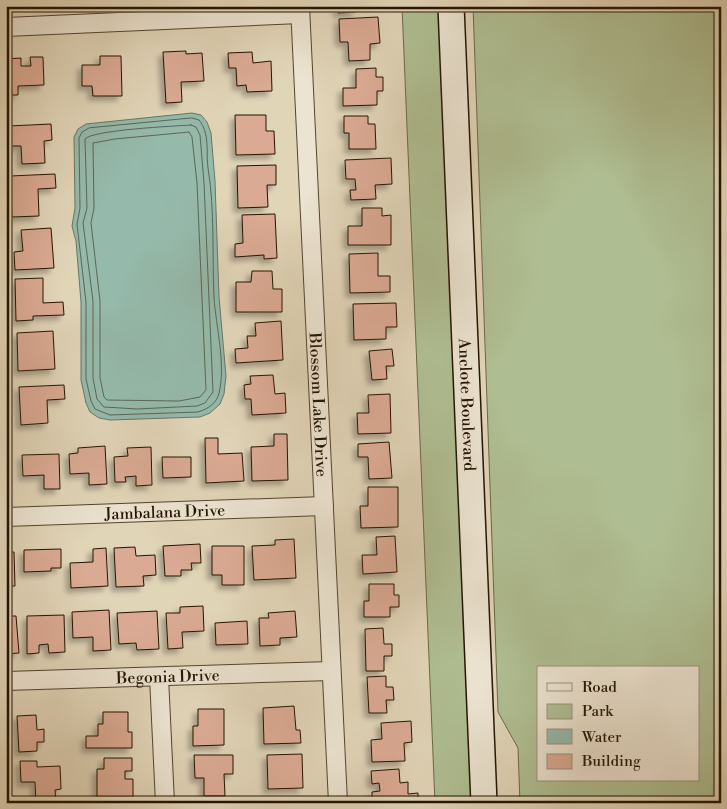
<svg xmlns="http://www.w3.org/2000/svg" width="727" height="809" viewBox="0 0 727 809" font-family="'Libre Bodoni',serif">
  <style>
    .green { fill: #afbe92; stroke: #6a6949; fill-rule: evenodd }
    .water { fill: #95b9ab; stroke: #687767 }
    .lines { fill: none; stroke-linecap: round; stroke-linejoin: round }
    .shore { stroke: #5c6656; stroke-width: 1 }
    .building { fill: #dbaa94; stroke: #241400; filter: url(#shadow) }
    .street-casing { stroke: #53442e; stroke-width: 20 }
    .secondary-casing { stroke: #241400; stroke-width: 28 }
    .street { stroke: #ece4d1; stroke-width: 18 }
    .secondary { stroke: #ece4d1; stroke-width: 25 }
    .labels { text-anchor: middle; stroke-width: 4; stroke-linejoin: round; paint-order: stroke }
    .street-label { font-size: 16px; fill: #241400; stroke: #ece4d1 }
  </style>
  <defs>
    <filter id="shadow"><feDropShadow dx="-4.5" dy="4.5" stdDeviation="2.5" flood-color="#0004"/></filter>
  </defs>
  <rect width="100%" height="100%" fill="#e1d5b8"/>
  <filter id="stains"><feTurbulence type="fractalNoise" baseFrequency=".004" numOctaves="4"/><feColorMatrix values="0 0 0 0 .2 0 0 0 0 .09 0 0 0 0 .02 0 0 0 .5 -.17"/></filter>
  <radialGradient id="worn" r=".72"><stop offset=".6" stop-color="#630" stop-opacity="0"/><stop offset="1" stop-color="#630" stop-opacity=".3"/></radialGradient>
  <g class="green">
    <polygon points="402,6 446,6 478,803 435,803"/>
    <path d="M 473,6 L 721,6 L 721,803 L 520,803 L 518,748 L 498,712 ZM 538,668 L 698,668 L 698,780 L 538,780 Z"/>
  </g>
  <polygon class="water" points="192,113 201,115 207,122 211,133 215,181 219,297 226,376 224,394 220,404 210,413 200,417 110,420 99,418 90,412 86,403 81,380 81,302 76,241 72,226 75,208 74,137 78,129 86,124"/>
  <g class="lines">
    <g class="shore">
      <path d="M 192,118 L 199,120 C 210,133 206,153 208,168 C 215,211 212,255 214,298 C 216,326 226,365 219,393 C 217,403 208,409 198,412 L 110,415 L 95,409 L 91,401 L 86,379 L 86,302 L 77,224 L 80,208 L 79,138 L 82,132 L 89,128 Z"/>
      <path d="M 191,125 L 196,127 L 200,135 L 204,183 L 213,392 L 205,403 L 197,406 L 137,409 L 104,407 L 97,399 L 93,378 L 93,301 L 83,223 L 87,208 L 85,139 C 92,130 175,126 191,125 Z"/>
      <polygon points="179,133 189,132 192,137 197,183 206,390 200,397 179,401 107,400 104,397 100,378 100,301 91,223 94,208 93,143 115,139"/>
    </g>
  </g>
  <g class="building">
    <polygon points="338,6 356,6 356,12 338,13"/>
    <polygon points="378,17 380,43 370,44 370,60 349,61 348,42 340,42 339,19"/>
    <polygon points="186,51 186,54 202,53 204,81 181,82 182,102 166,103 163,52"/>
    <polygon points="252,52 253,63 271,61 272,91 247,92 246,85 237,86 236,68 229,68 228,53"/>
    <polygon points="100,56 121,56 122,96 93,96 92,86 82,86 82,65 100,65"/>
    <polygon points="30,57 43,57 44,85 18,86 18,95 6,95 6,59 21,58 21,66 31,66"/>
    <polygon points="376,68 376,77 383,77 383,91 377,91 377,105 343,106 343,88 356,88 356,69"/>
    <polygon points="235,115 266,115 266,131 274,131 275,154 236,155"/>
    <polygon points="344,116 368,116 368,124 375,124 376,149 349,149 349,133 344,133"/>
    <polygon points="51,124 52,140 44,141 45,163 22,164 21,146 10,146 9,126"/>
    <polygon points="391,158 392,184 375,185 376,199 351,200 350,190 356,190 355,179 346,179 345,160"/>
    <polygon points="276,165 276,185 267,185 268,207 238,208 237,166"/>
    <polygon points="55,174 56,188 38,189 39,216 12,217 10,176"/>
    <polygon points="362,208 382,208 382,216 391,215 391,245 348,245 348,226 362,226"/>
    <polygon points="275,214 277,258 264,259 264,255 235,257 235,244 243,243 242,215"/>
    <polygon points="51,228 54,268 15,270 14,252 23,251 21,230"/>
    <polygon points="378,253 378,276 390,276 390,292 350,293 349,254"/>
    <polygon points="252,271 272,271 273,289 282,289 282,312 236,312 236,282 251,282"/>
    <polygon points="43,278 43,303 63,302 64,315 33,316 33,320 16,321 15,279"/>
    <polygon points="396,303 397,327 386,327 386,339 354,340 353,304"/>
    <polygon points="281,321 283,360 236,363 235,349 248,348 247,336 256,336 255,323"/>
    <polygon points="53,331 55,369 18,371 17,333"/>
    <polygon points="392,349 394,366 386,366 387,379 372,380 369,351"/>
    <polygon points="273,375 275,394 285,393 286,413 252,415 251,399 245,399 244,385 251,384 250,376"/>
    <polygon points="64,385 65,399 47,400 48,423 21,425 19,387"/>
    <polygon points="390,394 391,433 358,434 357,413 369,413 368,395"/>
    <polygon points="274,434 287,434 288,480 252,481 251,447 274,446"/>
    <polygon points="205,438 218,438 218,454 242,453 244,481 206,483"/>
    <polygon points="389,442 392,478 369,479 368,457 358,457 358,444"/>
    <polygon points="105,446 107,484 89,485 89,473 70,474 69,454 78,453 78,448"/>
    <polygon points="151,447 152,485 136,486 136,476 125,477 126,482 115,482 114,457 128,456 127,448"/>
    <polygon points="59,454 60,489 44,489 44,475 23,476 22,455"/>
    <polygon points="162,457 191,457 191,477 163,478"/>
    <polygon points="368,487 398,487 398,527 361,528 360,506 368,506"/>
    <polygon points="395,536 397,572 363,574 362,555 377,555 376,537"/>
    <polygon points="294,539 296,578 254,580 252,546 275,545 275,540"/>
    <polygon points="200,544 201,563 191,563 192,570 181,570 181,576 165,576 163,546"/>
    <polygon points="212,546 244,546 244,585 222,585 222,575 212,575"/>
    <polygon points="135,547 136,556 155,555 156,575 143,576 144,586 116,587 114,548"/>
    <polygon points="106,548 108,586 71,588 70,563 93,562 93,549"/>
    <polygon points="61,549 61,568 51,568 51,571 24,572 24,550"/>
    <polygon points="6,552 14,552 15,586 6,586"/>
    <polygon points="369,584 394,584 394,595 399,595 399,607 390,607 390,617 364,617 364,601 369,601"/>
    <polygon points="203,606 204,631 182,632 183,648 168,649 166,613 180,613 180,607"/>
    <polygon points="109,610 111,650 93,651 93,637 73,638 72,612"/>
    <polygon points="157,611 159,649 137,650 136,643 119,644 117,613"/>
    <polygon points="295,611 297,637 280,638 280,645 260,646 259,618 269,618 268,613"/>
    <polygon points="64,615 65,652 49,653 48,644 39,645 39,653 27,654 27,616"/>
    <polygon points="6,616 16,616 19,653 6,654"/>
    <polygon points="247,621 248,644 216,645 215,623"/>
    <polygon points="383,628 384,644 392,644 392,656 384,656 384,671 366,671 365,629"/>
    <polygon points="386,676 386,687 393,687 394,700 386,700 387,713 369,713 367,677"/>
    <polygon points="294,706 296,730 300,730 301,743 264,744 263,708"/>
    <polygon points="198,709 224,709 224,745 193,746 193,726 198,726"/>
    <polygon points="103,712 128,712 128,732 132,732 132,748 86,748 86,736 98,736 98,724 103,724"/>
    <polygon points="36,715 37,730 44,729 44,742 37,742 37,751 19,752 17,716"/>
    <polygon points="411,721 412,742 404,743 405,761 372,762 371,740 382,739 381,723"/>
    <polygon points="302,754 303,788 268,789 267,755"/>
    <polygon points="194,755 233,755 233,774 224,774 225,796 204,796 204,778 195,778"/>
    <polygon points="104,758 132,758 132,771 125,771 125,779 133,779 133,797 97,797 97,769 104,769"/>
    <polygon points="20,761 37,761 37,767 60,766 61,789 55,790 56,802 36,803 35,782 21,782"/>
    <polygon points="399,769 400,783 408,782 408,794 418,793 418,803 372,803 372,792 380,791 379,783 372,784 371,771"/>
  </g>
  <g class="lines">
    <defs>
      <g id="street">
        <path id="s1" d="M 300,6 L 338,803"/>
        <polyline points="6,27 300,14"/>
        <path id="s2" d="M 6,517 L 324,506"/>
        <polyline points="159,677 165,803"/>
        <path id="s3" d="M 6,681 L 331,671"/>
      </g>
      <g id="secondary">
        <path id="s4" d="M 451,6 L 484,803"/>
      </g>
    </defs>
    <use href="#street" class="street-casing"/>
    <use href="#secondary" class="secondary-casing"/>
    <use href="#street" class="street"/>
    <use href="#secondary" class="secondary"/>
  </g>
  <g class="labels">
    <g class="street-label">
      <text dy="6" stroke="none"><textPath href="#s4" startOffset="399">Anclote Boulevard</textPath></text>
      <text dy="6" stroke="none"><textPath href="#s1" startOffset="399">Blossom Lake Drive</textPath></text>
      <text dy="6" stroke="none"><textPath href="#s2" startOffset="159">Jambalana Drive</textPath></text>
      <text dy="6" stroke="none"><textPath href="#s3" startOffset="162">Begonia Drive</textPath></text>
    </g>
  </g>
  <rect width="727" height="809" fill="none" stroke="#e1d5b8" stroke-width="25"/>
  <rect x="8" y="8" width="712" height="794" fill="none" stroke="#241400" stroke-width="2.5"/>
  <rect x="12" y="12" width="702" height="784" fill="none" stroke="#241400"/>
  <rect x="537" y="666" width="162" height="115" fill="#ece4d1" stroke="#9c917d"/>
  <rect x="547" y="683" width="25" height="8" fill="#ece4d1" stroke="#9c917d"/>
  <text x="582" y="692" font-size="15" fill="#241400">Road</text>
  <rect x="547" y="704" width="25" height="15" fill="#afbe92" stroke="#9c917d"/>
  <text x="582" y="716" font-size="15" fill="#241400">Park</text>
  <rect x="547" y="729" width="25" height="15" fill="#95b9ab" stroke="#9c917d"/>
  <text x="582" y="742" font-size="15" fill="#241400">Water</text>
  <rect x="547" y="754" width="25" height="15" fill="#dbaa94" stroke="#9c917d"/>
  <text x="582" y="766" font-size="15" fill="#241400">Building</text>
  <rect width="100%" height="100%" filter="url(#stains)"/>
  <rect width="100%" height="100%" fill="url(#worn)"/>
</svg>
